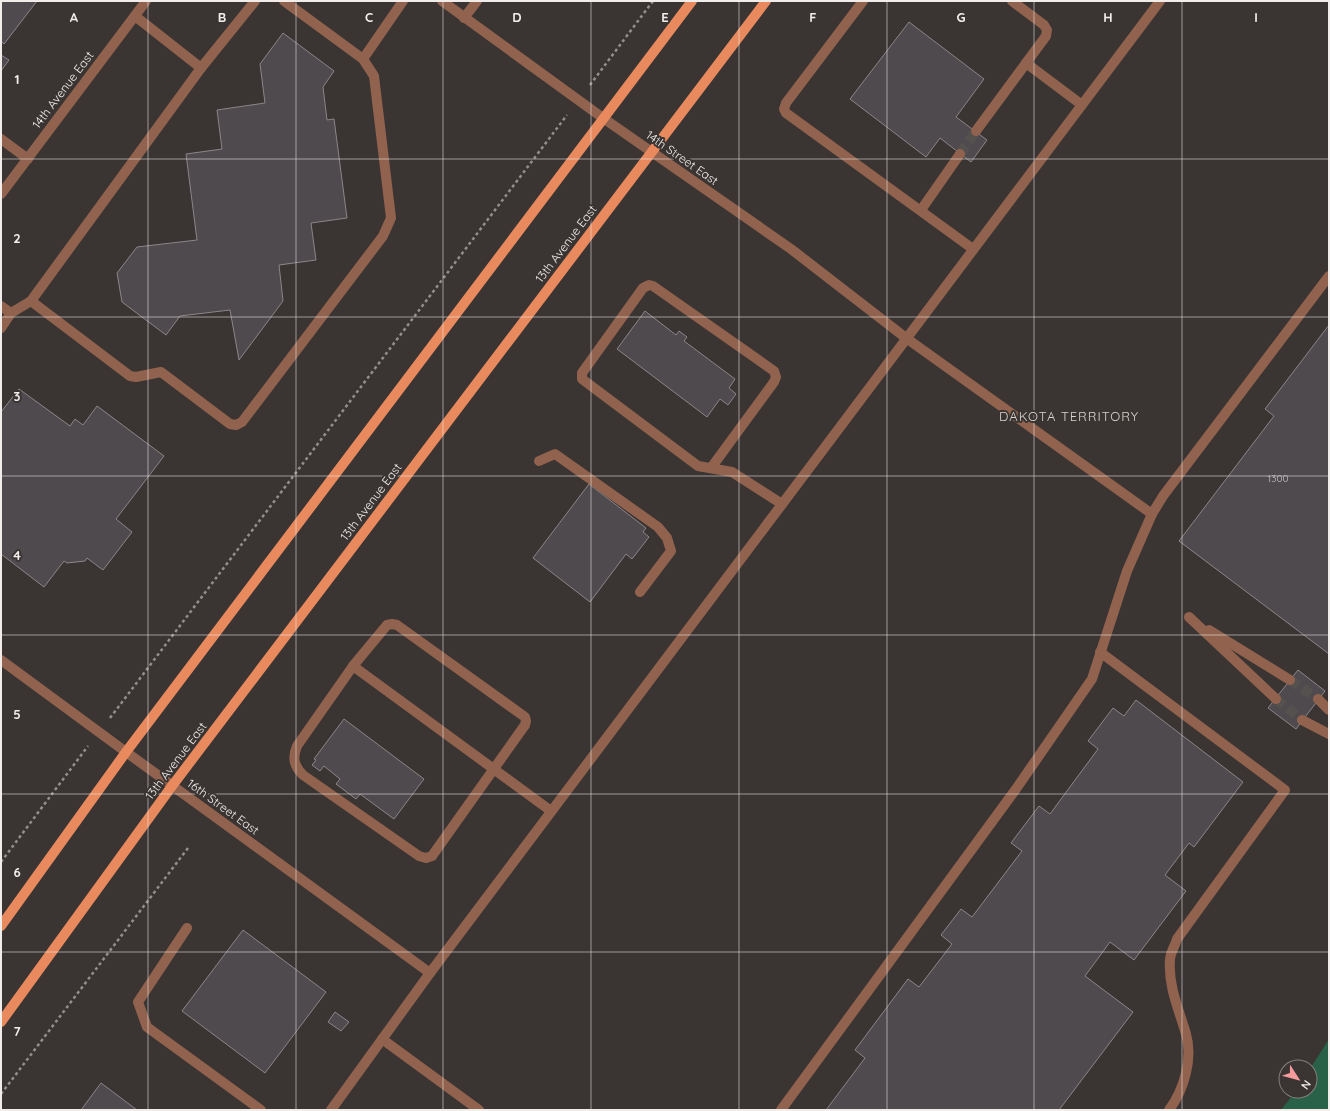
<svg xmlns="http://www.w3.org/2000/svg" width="1330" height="1111" viewBox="0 0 1330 1111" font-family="Quicksand,sans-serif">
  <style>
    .green { fill: #296148 }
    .building { fill: #4f4a4e; stroke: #8c868a }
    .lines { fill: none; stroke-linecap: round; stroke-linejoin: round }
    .minor-tunnel { stroke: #55514f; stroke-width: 10; stroke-dasharray: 10 5; stroke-linecap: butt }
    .path { stroke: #938f8d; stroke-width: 2.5; stroke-dasharray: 3 3; stroke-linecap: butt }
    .minor { stroke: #91624d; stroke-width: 10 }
    .major { stroke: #e88a5e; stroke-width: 10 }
    .grid { fill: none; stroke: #f0edeb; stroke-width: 1; stroke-opacity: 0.55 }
    .labels { text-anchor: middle; stroke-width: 4; stroke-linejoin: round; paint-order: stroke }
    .number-label { font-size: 10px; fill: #c8c4c4 }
    .street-label { font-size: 12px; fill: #f0edeb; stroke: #3a3533 }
    .neighbourhood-label { font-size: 13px; letter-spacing: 1px; fill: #dad4d0; stroke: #3a3533 }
    .grid-label { font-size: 13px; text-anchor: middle; font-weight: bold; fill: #f0edeb; stroke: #3a3533; stroke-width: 4; stroke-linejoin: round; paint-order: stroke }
  </style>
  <rect width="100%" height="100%" fill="#3a3533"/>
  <polygon class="green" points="1329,1039 1329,1110 1281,1110 1296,1091 1310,1091 1310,1069"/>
  <g class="building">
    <polygon points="1,1 37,1 4,44 1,41"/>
    <polygon points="909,22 984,79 956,117 987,140 971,162 940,138 926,157 850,99"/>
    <polygon points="283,33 334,71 323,87 327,120 334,119 347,218 311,223 316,260 279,265 283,301 239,360 230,310 180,316 166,335 122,302 117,273 137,247 197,240 186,154 222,149 217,110 265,103 260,64"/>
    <polygon points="1,55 9,60 1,71"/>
    <polygon points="645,311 676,335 679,331 687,337 684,341 735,379 729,388 736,394 728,405 720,399 707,417 617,349"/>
    <polygon points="1329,325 1329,654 1179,541 1274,416 1265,409"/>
    <polygon points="19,389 70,426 75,419 83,425 97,406 164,456 116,519 132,532 103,570 87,558 85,561 67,563 64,561 44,587 1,554 1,412"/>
    <polygon points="589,484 646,528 643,532 649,537 632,559 626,554 590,602 533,558"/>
    <polygon points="1298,670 1325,691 1296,729 1268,708"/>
    <polygon points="1136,700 1243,782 1194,847 1189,843 1165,875 1186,891 1134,960 1110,942 1085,976 1133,1012 1059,1110 826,1110 865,1058 855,1050 908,979 919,987 952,944 941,935 961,909 972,917 1022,851 1011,843 1039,806 1050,814 1098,749 1088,741 1113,708 1124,716"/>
    <polygon points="344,719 424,779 394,819 360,794 356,799 336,784 340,779 324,766 320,771 312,765 316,760 314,759"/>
    <polygon points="243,930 326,992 265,1073 182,1011"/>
    <polygon points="335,1012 349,1022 341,1031 328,1022"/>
    <polygon points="101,1083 137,1110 81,1110"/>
  </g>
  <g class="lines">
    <g class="minor-tunnel">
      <polyline points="960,154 976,131"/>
      <polyline points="1290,680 1318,699"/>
      <polyline points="1276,699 1302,720"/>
    </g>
    <g class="path">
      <polyline points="590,85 653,1"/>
      <polyline points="110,718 567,115"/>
      <polyline points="1,862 88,746"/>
      <polyline points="1,1094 188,848"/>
    </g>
    <g class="minor">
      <polyline points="284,1 363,59 403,1"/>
      <polyline points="442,1 603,118 791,249 906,338 1152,514 1163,496 1329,276"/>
      <polyline points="863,1 786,103 784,109 786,113 973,249"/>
      <polyline points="135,16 201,68 255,1"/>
      <polyline points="464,18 477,1"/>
      <polyline points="1026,63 1082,105"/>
      <polyline points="201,68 31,301 130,376 136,377 161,372 230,424 236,425 242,422 383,236 391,218 374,76 363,59"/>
      <polyline points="976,131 1046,36 1047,30 1044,25 1012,1"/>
      <polyline points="1,139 28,159"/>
      <polyline points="1,194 146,1"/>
      <polyline points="921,210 960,154"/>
      <polyline points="1,306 11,313 1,328"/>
      <polyline points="11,313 31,301"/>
      <polyline points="539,461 555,454 658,527 667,538 671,551 640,592"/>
      <polyline points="711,468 774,382 776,377 774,371 653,286 649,285 643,288 582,373 582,379 698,466 732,472 782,504"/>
      <polyline points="1189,617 1276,699"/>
      <path d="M 392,624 L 397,625 L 525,717 L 526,721 L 525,725 L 432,856 L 426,858 L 419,856 L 303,775 C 294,766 292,758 297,746 L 353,666 L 387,625 Z"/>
      <polyline points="1209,630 1290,680"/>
      <path d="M 1100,652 L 1285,790 L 1177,939 C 1175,946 1170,953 1170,960 C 1168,986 1179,1010 1186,1034 C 1193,1059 1184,1090 1169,1110"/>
      <polyline points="1,660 126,752 430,973"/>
      <polyline points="353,666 551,811"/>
      <polyline points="1318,699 1329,710"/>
      <polyline points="1302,720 1329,734"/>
      <polyline points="187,928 138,1002 147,1027 261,1110"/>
      <polyline points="382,1039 479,1110"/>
      <polyline points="331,1110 430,973 1160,1"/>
      <polyline points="781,1110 1016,789 1092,679 1127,571 1152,514"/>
    </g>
    <g class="major">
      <polyline points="1,926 126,752 692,1"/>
      <polyline points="1,1022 172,786 766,1"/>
    </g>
  </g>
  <path class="grid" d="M 148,1 L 148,1110M 296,1 L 296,1110M 443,1 L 443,1110M 591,1 L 591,1110M 739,1 L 739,1110M 887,1 L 887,1110M 1034,1 L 1034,1110M 1182,1 L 1182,1110M 1,159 L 1329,159M 1,317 L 1329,317M 1,476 L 1329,476M 1,635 L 1329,635M 1,794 L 1329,794M 1,952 L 1329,952"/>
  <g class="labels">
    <g class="number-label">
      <text x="1278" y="482">1300</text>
    </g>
    <g class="street-label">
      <text transform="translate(63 90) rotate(-53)" y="4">14th Avenue East</text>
      <text transform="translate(682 158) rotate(35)" y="4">14th Street East</text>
      <text transform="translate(566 244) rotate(-53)" y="4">13th Avenue East</text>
      <text transform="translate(371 502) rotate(-53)" y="4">13th Avenue East</text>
      <text transform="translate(176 761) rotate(-53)" y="4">13th Avenue East</text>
      <text transform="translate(223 807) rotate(36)" y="4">16th Street East</text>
    </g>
    <g class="neighbourhood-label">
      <text x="1069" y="421">DAKOTA TERRITORY</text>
    </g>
  </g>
  <g class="grid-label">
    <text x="74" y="22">A</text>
    <text x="222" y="22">B</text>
    <text x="369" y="22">C</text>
    <text x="517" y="22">D</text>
    <text x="665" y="22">E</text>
    <text x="813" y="22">F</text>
    <text x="961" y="22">G</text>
    <text x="1108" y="22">H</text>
    <text x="1256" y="22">I</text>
    <text x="17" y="84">1</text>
    <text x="17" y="243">2</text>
    <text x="17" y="401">3</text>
    <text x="17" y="560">4</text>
    <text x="17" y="719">5</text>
    <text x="17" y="877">6</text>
    <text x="17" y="1036">7</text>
  </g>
  <rect width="1330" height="1111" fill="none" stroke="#f0edeb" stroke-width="4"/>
  <g transform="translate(1298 1079) rotate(126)"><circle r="19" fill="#3a3533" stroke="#837f7d"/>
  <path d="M0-3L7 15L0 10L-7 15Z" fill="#f59b9b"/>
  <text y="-6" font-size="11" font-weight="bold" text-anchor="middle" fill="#f0edeb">N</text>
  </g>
</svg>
